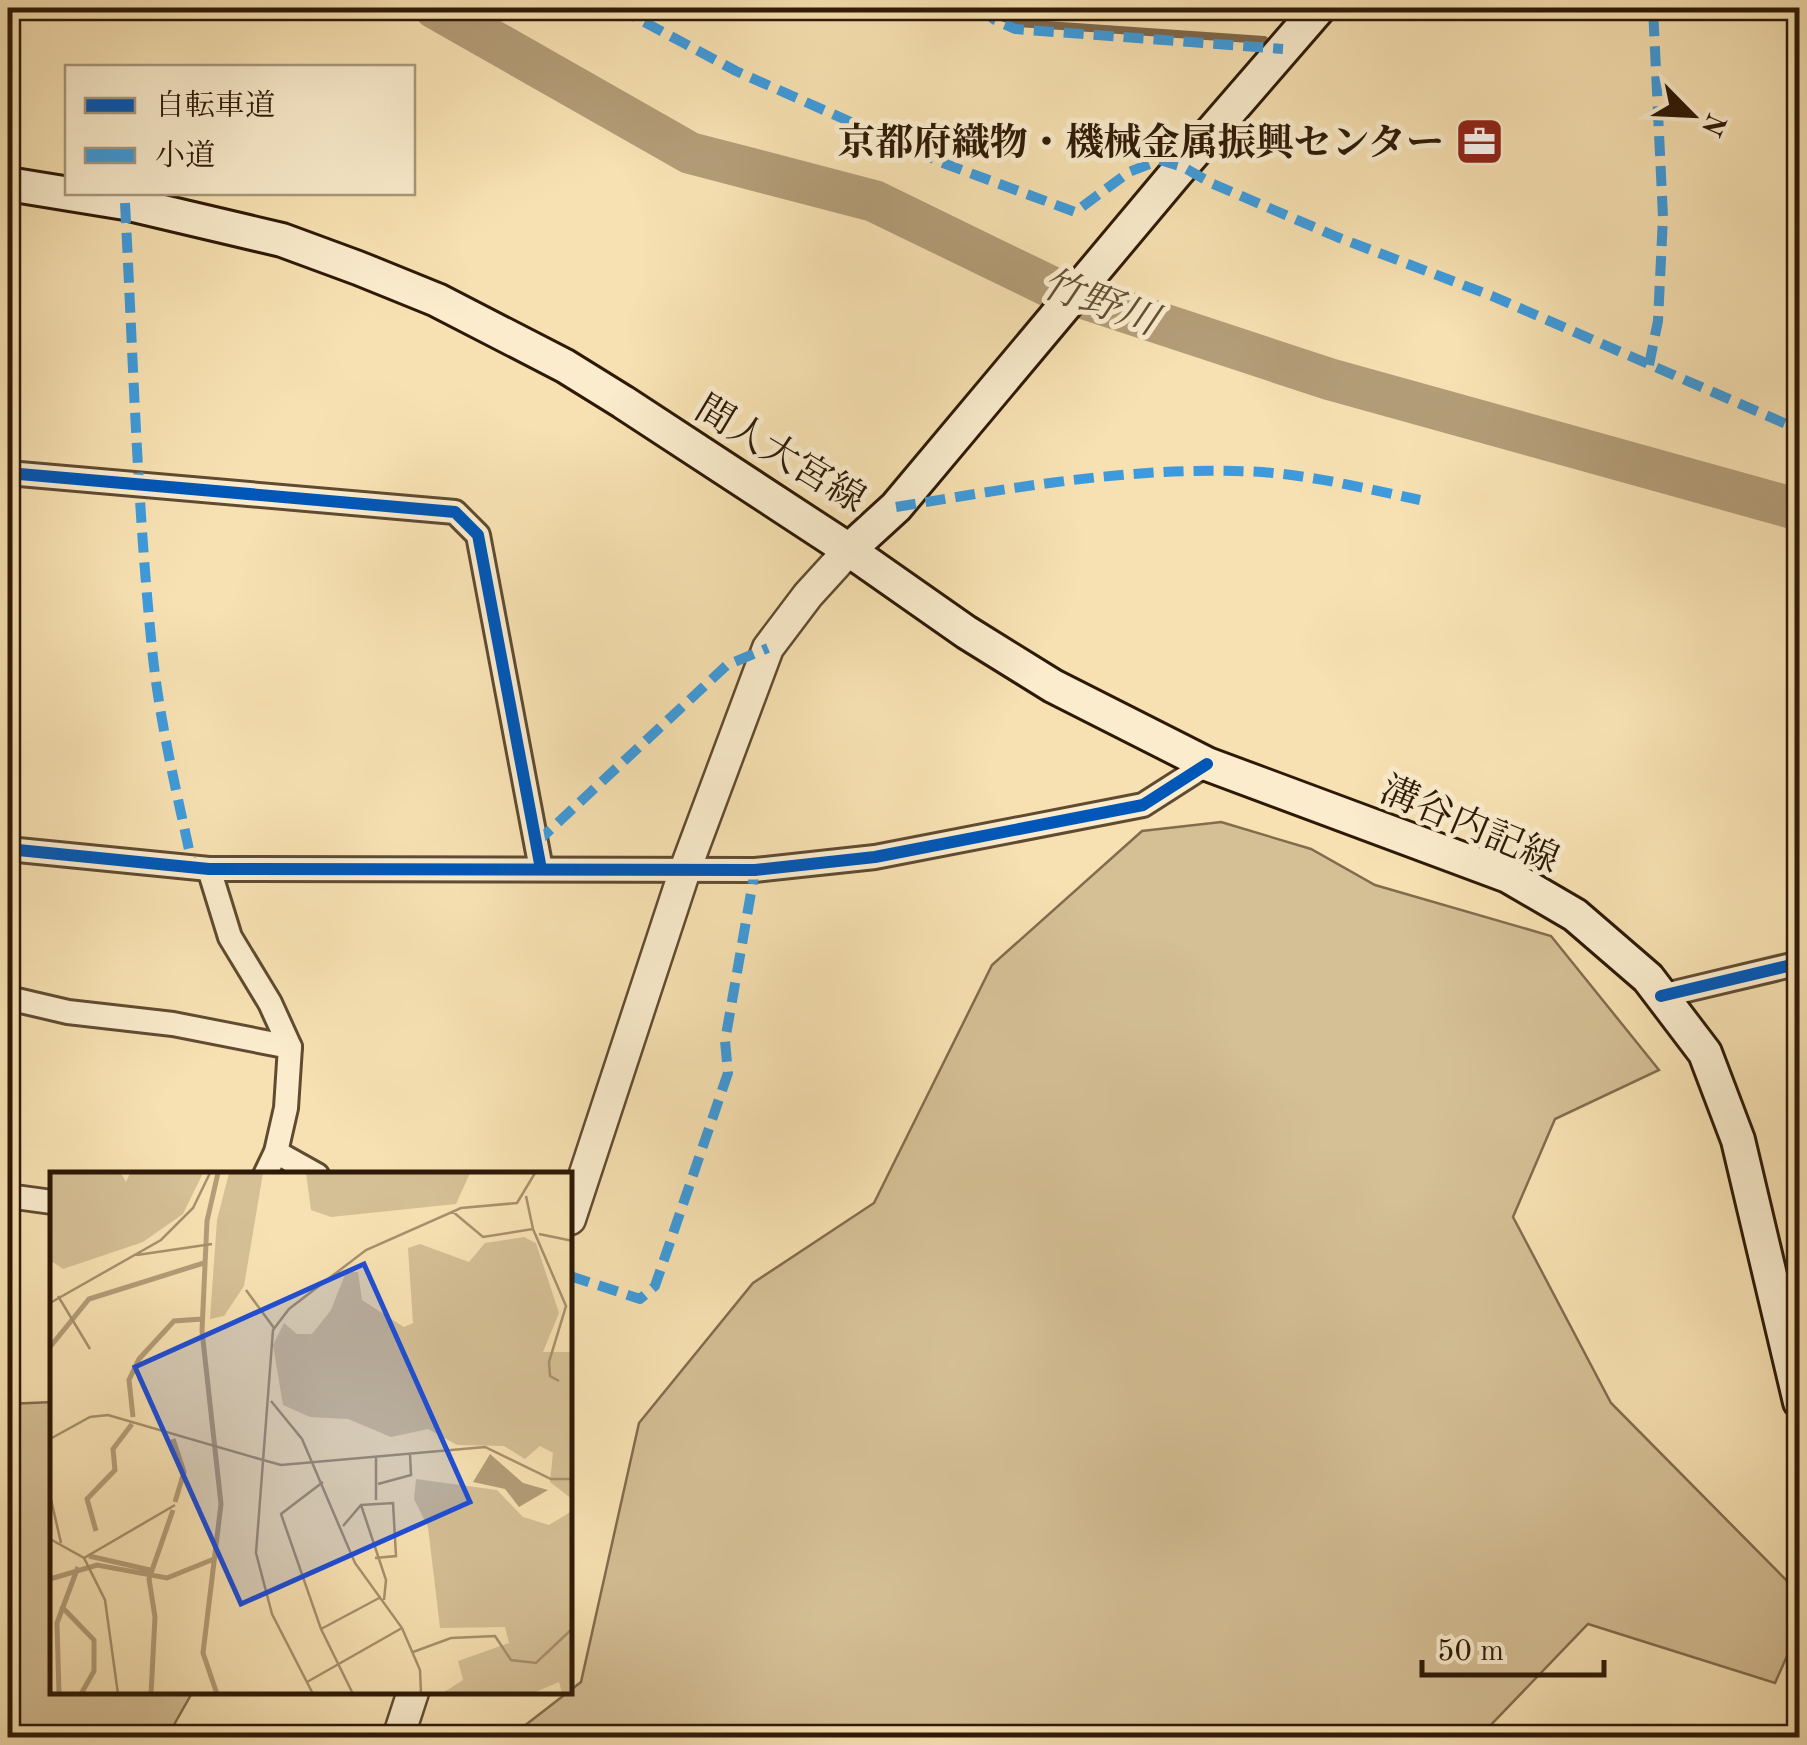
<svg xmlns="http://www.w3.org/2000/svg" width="1807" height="1745" viewBox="0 0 1807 1745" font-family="'Old Standard TT','Noto Serif JP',serif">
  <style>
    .green { fill: #d5bf95; stroke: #826c4e; stroke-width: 2.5 }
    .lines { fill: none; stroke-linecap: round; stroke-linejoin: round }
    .stream { stroke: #7e684a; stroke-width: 8 }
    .river { stroke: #b39d78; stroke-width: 42 }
    .minor-casing { stroke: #604b31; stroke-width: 28 }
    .tertiary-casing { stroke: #604b31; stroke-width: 35 }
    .secondary-casing { stroke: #2e1906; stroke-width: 38 }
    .minor { stroke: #faeccd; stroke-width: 22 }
    .tertiary { stroke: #faeccd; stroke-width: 30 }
    .secondary { stroke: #faeccd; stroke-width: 32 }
    .quiet { stroke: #3d9bdd; stroke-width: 10; stroke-dasharray: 20 10; stroke-linecap: butt }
    .cycleway-casing { stroke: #faeccd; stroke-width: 19 }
    .cycleway { stroke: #0057b8; stroke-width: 12 }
    .labels { text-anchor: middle; stroke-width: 10; stroke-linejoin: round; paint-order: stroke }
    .poi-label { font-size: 38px; font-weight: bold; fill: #2e1906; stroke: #faeccd; text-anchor: end }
    .street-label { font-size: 38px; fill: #2e1906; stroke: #faeccd }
    .water-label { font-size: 40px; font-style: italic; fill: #634e34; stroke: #faeccd }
    .inset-river { fill: none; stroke: #b39d78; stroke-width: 5 }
    .inset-road { fill: none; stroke: #a7916d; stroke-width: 2.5 }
    .view { fill: #1d4ed8; fill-opacity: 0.15; stroke: #1d4ed8; stroke-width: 5 }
    .inset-edge { fill: none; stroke: #2e1906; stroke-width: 5 }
  </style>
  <rect width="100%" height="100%" fill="#f7e1b2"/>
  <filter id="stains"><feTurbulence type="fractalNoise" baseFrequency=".002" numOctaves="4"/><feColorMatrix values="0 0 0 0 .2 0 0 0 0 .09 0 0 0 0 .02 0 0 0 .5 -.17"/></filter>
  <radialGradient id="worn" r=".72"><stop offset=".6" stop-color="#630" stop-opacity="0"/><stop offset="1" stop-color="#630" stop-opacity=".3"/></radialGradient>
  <g class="green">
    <polygon points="1221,822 1311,849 1375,885 1551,936 1659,1070 1555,1119 1513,1217 1611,1403 1799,1593 1799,1629 1775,1683 1588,1624 1484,1732 1472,1737 510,1737 581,1682 639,1423 753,1283 874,1203 992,965 1142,831"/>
    <polygon points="52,1402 52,1692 192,1693 167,1737 8,1737 8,1404"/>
  </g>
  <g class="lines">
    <polyline class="stream" points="989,8 999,16 1018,23 1264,40"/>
    <polyline class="river" points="435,8 690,153 874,201 1053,288 1329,379 1800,510"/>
    <defs>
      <g id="minor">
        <polyline points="8,473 455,512 478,535 541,869"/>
        <polyline points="8,849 209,869 755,870 875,857 1143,805 1207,764"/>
        <polyline points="209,869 230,937 270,1003 290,1047 286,1108 276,1152 265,1175"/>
        <polyline points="1661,996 1800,963"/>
        <polyline points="8,998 68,1012 173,1024 290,1047"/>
        <polyline points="276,1152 317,1175"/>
        <polyline points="8,1196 52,1202"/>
      </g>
      <g id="tertiary">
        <polyline points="570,1219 685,870 768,648 808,595 849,550"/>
        <polyline points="398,1738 413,1692"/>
      </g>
      <g id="secondary">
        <polyline points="8,184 125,203 282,240 358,268 437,300 565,366 623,402 849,550 966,632 1053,686 1207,764 1508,876 1575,915 1648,978 1705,1053 1738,1140 1800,1402"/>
        <polyline points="849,550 896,507 1176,173 1319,8"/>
      </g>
    </defs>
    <use href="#minor" class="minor-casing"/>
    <use href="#tertiary" class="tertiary-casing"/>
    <use href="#secondary" class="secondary-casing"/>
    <use href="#minor" class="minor"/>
    <use href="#tertiary" class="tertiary"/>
    <use href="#secondary" class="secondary"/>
    <g class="quiet">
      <polyline points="618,8 736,71 943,163 1075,212 1129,172 1160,160 1183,167 1211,183 1337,237 1492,296 1800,430"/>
      <polyline points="980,8 995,20 1015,29 1283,49"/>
      <path d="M 125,203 C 133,354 137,507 153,658 C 161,729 178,798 193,868"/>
      <polyline points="1649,365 1658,321 1663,217 1653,8"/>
      <path d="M 896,507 C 1017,487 1139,465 1262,472 C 1316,476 1368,489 1420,500"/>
      <polyline points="536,843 727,665 768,648"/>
      <polyline points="570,1276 640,1299 655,1286 728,1073 725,1041 755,870"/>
    </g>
    <defs>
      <g id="cycleway">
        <polyline points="8,473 455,512 478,535 541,869"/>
        <polyline points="8,849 209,869 755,870 875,857 1143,805 1207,764"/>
        <polyline points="1661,996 1800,963"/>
      </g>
    </defs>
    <use href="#cycleway" class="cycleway-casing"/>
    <use href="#cycleway" class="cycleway"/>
  </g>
  <defs>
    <symbol id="office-square" viewBox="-11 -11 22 22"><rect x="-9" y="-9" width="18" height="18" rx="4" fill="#8f2418" stroke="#faeccd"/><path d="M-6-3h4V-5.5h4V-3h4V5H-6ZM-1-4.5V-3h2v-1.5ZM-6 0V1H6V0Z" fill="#fff"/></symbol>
  </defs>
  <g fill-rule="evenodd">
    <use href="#office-square" x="1452" y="114" width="55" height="55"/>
  </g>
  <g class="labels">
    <g class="poi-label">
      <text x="1444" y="155">京都府織物・機械金属振興センター</text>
    </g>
    <g class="street-label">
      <text transform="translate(781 453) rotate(31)" y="13">間人大宮線</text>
      <text transform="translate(1470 824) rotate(23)" y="13">溝谷内記線</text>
    </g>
    <g class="water-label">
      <text transform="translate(1100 301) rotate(20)" y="14">竹野川</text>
    </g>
  </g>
  <g transform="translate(50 1172)">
    <rect width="522" height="522" fill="#f7e1b2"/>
    <path d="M 0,1 L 71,1 L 76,10 L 80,1 L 153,1 L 133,42 L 93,70 L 13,97 L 0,88 ZM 179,1 L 213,1 L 194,114 L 174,144 L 160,147 L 167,48 ZM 256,1 L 420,1 L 406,32 L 281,45 L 261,38 ZM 474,65 L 486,71 L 509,141 L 493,180 L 522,180 L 522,327 L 500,310 L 503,281 L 490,274 L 475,287 L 454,274 L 407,273 L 378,257 L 341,265 L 298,247 L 260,245 L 233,233 L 223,173 L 234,151 L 247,162 L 262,162 L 281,138 L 296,100 L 308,100 L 312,128 L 354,155 L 363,151 L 358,76 L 370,72 L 419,90 L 435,71 ZM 366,307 L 447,318 L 473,345 L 499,353 L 522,339 L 522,519 L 512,521 L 509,510 L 481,522 L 391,522 L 413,508 L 408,489 L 459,471 L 455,455 L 390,456 L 378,355 L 364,327 Z" fill="#d5bf95"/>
    <path d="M 440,282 L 473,311 L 498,318 L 469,335 L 455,317 L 423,310 Z" fill="#b39d78"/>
    <path class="inset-river" d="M 0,175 L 39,127 L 157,90M 83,245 L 79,208 L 89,187 L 124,149 L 152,147M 123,267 L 134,300 L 125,330M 46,359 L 37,327 L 65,298 L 63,277 L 82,252M 39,384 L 100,398M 0,407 L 47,393 L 117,406 L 164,387M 11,434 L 44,468 L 44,499 L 31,522M 9,522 L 7,451 L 28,395M 101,522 L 105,445 L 99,407 L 123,338M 167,522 L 153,481 L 171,332 L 152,159 L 157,49 L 168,1"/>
    <path class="inset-road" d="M 476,24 L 483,57 L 516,134 L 499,190 L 500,204 L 509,209M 402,39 L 433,65 L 483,57M 489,62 L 523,69M 87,83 L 162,72M 196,118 L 224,156M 8,124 L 40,177M 0,131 L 111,68 L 143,36 L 160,1M 221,229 L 252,267 L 305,391 L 352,456 L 370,498 L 371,522M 0,267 L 40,245 L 58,243 L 213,288M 326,285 L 326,328M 213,288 L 231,293 L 435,275 L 501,307 L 523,307M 273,310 L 231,342 L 271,457 L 303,522M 328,312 L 361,303 L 360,282M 0,323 L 11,371M 311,333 L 336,408 L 334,428M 293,354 L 311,333 L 343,331 L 346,384 L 325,386M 0,367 L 34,386 L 55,428 L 68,522M 34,386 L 125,333M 271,457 L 331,425M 363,480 L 401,466 L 445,464 L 461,488 L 486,491 L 523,456M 257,510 L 352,456M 263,522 L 222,442 L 206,381 L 223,158 L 239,137 L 316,78 L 411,36 L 467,31 L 485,1"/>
    <path class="view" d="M 314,92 L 420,330 L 191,432 L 85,195 Z"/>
    <rect width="522" height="522" class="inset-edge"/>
  </g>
  <rect width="1807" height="1745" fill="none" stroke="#f7e1b2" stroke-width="40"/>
  <rect x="10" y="10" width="1787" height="1725" fill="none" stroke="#2e1906" stroke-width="5"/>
  <rect x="20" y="20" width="1767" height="1705" fill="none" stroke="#2e1906" stroke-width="2.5"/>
  <rect x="65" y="65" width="350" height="130" fill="#faeccd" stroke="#a8987d" stroke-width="2.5"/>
  <rect x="85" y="98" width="50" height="15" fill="#0057b8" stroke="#a8987d" stroke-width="2.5"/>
  <text x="155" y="115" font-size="30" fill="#2e1906">自転車道</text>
  <rect x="85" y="148" width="50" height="15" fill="#3d9bdd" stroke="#a8987d" stroke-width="2.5"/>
  <text x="155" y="165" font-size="30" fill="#2e1906">小道</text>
  <g transform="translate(1692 115) rotate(114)" stroke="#faeccd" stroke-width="8" paint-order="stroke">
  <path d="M0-8L18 38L0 25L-18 38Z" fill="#2e1906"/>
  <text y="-15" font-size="28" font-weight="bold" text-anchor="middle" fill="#2e1906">N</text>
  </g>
  <path d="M1422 1660v15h182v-15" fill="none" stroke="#2e1906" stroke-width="5"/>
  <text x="1437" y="1660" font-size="30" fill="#2e1906" stroke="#faeccd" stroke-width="8" paint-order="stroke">50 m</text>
  <rect width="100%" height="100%" filter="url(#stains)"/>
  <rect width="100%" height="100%" fill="url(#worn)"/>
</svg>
